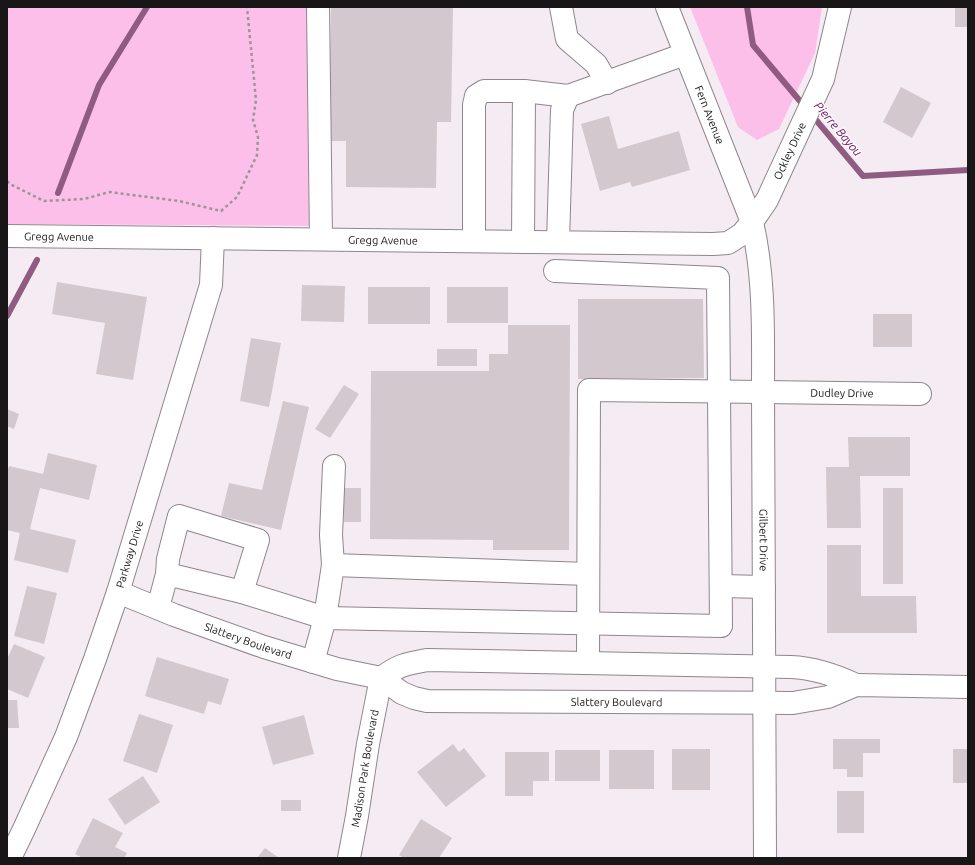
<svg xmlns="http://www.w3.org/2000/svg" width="975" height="865" viewBox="0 0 975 865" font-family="Ubuntu,sans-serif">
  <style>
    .green { fill: #fcbfe9 }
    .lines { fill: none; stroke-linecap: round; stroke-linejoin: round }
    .stream { stroke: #8f5b80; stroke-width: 6 }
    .building { fill: #d2c8ce }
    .minor-casing { stroke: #8f868c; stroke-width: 24 }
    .path { stroke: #9c959a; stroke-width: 2.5; stroke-dasharray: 3 3; stroke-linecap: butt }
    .minor { stroke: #fff; stroke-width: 22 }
    .labels { text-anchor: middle; stroke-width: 3; stroke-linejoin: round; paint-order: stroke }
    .street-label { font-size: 11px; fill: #191618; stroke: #fefafd }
    .water-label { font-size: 12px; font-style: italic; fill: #6b1259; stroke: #fefafd }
  </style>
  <rect width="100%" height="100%" fill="#f5ebf2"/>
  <g class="green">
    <polygon points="7,7 314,7 316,226 7,224"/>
    <polygon points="690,7 822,7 815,53 779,129 757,140 738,127"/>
  </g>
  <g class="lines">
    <g class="stream">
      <polyline points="747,7 753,45 805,107"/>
      <polyline points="811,114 863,176 968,170"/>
      <polyline points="58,193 99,85 147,7"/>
      <polyline points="7,316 37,260"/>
    </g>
  </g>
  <g class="building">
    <polygon points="331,7 453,7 451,122 437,122 436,188 346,187 346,141 329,141"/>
    <rect x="955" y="7" width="13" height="20"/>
    <polygon points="901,87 931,103 912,138 883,122"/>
    <polygon points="609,116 618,149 679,131 690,170 632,187 630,182 600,191 581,124"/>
    <polygon points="57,282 147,297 133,380 96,374 105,323 52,314"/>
    <polygon points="302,285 345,286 344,322 301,321"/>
    <rect x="368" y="287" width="62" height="37"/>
    <rect x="447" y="287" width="61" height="36"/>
    <polygon points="578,299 703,299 704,378 578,379"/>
    <rect x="873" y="314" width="39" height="33"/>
    <polygon points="508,325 570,325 569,550 493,550 493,540 370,539 371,371 489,371 489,354 508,354"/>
    <polygon points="251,338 281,343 269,407 240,401"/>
    <rect x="437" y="349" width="40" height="17"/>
    <polygon points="344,385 359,394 330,438 315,429"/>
    <polygon points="283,401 309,407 281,530 221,516 229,483 262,490"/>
    <polygon points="7,409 19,414 14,429 7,426"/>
    <polygon points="848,437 910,437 910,476 860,476 861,528 827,528 826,467 849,467"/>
    <polygon points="48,453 97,465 89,500 40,488 30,529 76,540 68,573 14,560 20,533 7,530 7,473 9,466 43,474"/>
    <rect x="344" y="488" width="17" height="34"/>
    <rect x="883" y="488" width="20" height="96"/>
    <polygon points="827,545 861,545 861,596 916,596 917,633 827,633"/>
    <polygon points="27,586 57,593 44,644 14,636"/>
    <polygon points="14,644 45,657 28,698 7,689 7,659"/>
    <polygon points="157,657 229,679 221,705 208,701 204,714 145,696"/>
    <polygon points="7,700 17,700 19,728 7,728"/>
    <polygon points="139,714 173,725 157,773 123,761"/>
    <polygon points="304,715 314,754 273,765 262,727"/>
    <polygon points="833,739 880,739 880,753 863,753 863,777 847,777 847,769 833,769"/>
    <polygon points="453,744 459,752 464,748 486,776 446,807 417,772"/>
    <rect x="672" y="749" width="38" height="41"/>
    <rect x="953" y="749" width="15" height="34"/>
    <rect x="555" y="750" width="45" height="31"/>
    <rect x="609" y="750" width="45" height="39"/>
    <polygon points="505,752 549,752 549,781 533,781 533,796 505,796"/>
    <polygon points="143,776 160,802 125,825 108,799"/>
    <rect x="837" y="791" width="27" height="42"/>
    <rect x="281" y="800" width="20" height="11"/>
    <polygon points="93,818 123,833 115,847 127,853 124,858 83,858 75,854"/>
    <polygon points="421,819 452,838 439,858 404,858 399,855"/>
    <polygon points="265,848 279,858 257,858"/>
  </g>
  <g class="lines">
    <defs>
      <g id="minor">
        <polyline points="318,7 321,239"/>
        <polyline points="561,7 567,39 596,64 607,83"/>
        <path id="s1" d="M 667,7 L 752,222 C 765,278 763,336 763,392 L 765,858"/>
        <path id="s2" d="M 7,236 L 713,244 L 728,243 L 742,234 L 752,222 L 767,200 L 823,79 L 840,7"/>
        <polyline points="474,241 474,105 476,96 484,91 524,91 568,96 685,54"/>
        <polyline points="523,242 524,91"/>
        <polyline points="558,242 562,110 568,96"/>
        <polyline points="333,565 588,574"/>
        <polyline points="167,574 168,559 179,516 258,540 242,592"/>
        <polyline points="721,586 764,587"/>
        <path id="s3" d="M 118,592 L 174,615 L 264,647 L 337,669 L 381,678 L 402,693 L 414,698 L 427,701 L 793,703 L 828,697 L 856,685 L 968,687"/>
        <polyline points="158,608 167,574 242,592 325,618 333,565 331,535 334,466"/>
        <polyline points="313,662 325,618 721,626 718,278 555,271"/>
        <path id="s4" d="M 588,663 L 589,390 L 920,394"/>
        <path id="s5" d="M 10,858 L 24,829 L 66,737 L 95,659 L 118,592 L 211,285 L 213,238"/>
        <path id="s6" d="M 349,858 L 357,816 L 368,744 L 381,678 C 399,665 405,664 427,660 L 791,667 C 814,668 835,675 856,685"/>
      </g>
    </defs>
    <use href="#minor" class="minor-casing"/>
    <polyline class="path" points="7,181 10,184 44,201 84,199 109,192 179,201 221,211 237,197 257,155 258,137 253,120 256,100 247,7"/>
    <use href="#minor" class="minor"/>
  </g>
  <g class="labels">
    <g class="street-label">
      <text dy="4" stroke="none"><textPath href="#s1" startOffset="116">Fern Avenue</textPath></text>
      <text dy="4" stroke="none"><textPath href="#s2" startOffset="834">Ockley Drive</textPath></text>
      <text dy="4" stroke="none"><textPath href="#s2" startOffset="52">Gregg Avenue</textPath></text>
      <text dy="4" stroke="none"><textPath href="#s2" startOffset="376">Gregg Avenue</textPath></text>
      <text dy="4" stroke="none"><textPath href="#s4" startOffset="526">Dudley Drive</textPath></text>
      <text dy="4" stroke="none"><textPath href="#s1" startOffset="550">Gilbert Drive</textPath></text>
      <text dy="4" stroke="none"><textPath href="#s5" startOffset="327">Parkway Drive</textPath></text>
      <text dy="4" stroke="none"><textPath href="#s3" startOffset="139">Slattery Boulevard</textPath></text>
      <text dy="4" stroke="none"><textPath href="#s3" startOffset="519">Slattery Boulevard</textPath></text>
      <text dy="4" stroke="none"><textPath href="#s6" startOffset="91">Madison Park Boulevard</textPath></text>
    </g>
    <g class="water-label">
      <text transform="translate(838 129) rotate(50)" y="4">Pierre Bayou</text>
    </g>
  </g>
  <rect width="975" height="865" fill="none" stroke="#191618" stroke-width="16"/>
</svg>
